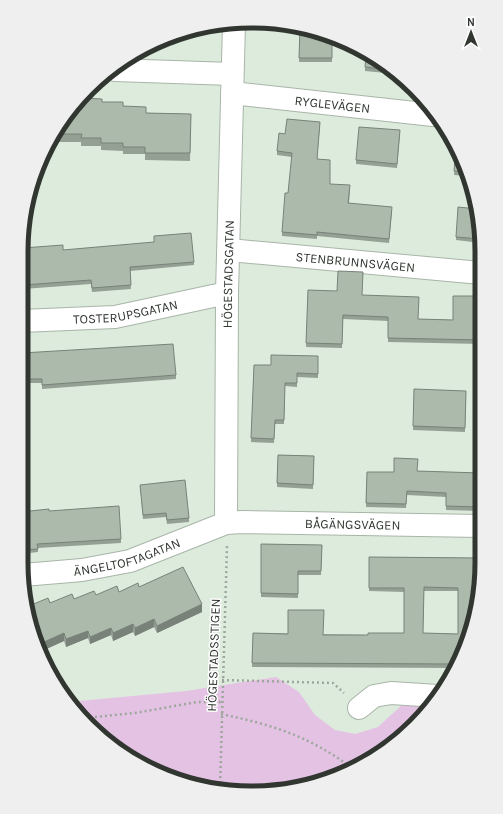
<svg xmlns="http://www.w3.org/2000/svg" width="503" height="814" viewBox="0 0 503 814" font-family="Karla,sans-serif">
  <style>
    .green { fill: #e4c2e3 }
    .lines { fill: none; stroke-linecap: round; stroke-linejoin: round }
    .street-casing { stroke: #a8b5a8; stroke-width: 24 }
    .path { stroke: #9da79d; stroke-width: 2.5; stroke-dasharray: 2 3; stroke-linecap: butt }
    .street { stroke: #fff; stroke-width: 22 }
    .wall { fill: #94a094; fill-rule: evenodd }
    .shaded-wall { fill: #788278 }
    .building { fill: #acbaac; stroke: #788278; fill-rule: evenodd }
    .labels { text-anchor: middle; stroke-width: 3; stroke-linejoin: round; paint-order: stroke }
    .street-label { font-size: 13px; fill: #313631; stroke: #fff }
    .rim { fill: none; stroke: #313631; stroke-width: 5 }
  </style>
  <rect width="100%" height="100%" fill="#ddebdd"/>
  <polygon class="green" points="276,677 299,692 315,715 335,730 355,734 378,727 403,704 429,707 380,754 325,781 251,793 178,781 123,754 68,702 186,691"/>
  <g class="lines">
    <defs>
      <g id="street">
        <polyline points="115,70 232,74"/>
        <path id="s1" d="M 232,93 L 433,115"/>
        <path id="s2" d="M 229,250 L 481,273"/>
        <path id="s3" d="M 22,321 L 115,317 L 227,293"/>
        <path id="s4" d="M 226,523 L 227,293 L 234,24"/>
        <path id="s5" d="M 23,575 L 82,570 L 130,561 L 226,523 L 242,522 L 480,526"/>
        <polyline points="359,708 374,696 391,693 438,696"/>
      </g>
    </defs>
    <use href="#street" class="street-casing"/>
    <g class="path">
      <polyline points="222,680 333,683 344,693"/>
      <path d="M 221,714 C 273,725 309,736 352,768"/>
      <polyline points="85,718 135,713 197,702 221,702"/>
      <polyline points="220,788 227,546"/>
    </g>
    <use href="#street" class="street"/>
  </g>
  <g class="wall">
    <polygon points="300,28 332,39 332,62 299,62"/>
    <polygon points="365,67 392,68 396,74 365,71"/>
    <polygon points="102,102 123,106 146,113 191,114 190,161 145,160 145,154 123,154 123,151 101,150 101,146 81,146 81,142 51,142 68,111"/>
    <polygon points="320,126 317,159 330,184 350,189 349,203 392,211 389,243 317,236 317,239 282,236 282,232 288,193 292,157 277,155 277,151 285,134"/>
    <polygon points="400,134 397,168 356,164 356,160"/>
    <polygon points="456,147 468,176 454,175"/>
    <polygon points="481,236 481,243 456,240 456,237"/>
    <polygon points="23,248 63,250 194,262 194,265 130,271 131,289 92,292 91,284 23,289"/>
    <polygon points="308,290 362,295 418,319 453,320 481,296 481,344 388,342 388,321 343,319 342,348 306,347"/>
    <polygon points="22,353 176,375 176,379 42,389 42,383 22,383"/>
    <polygon points="318,356 318,378 297,377 297,387 285,386 284,424 275,424 274,443 251,442 254,365 271,365"/>
    <polygon points="466,391 465,432 413,430 413,426"/>
    <polygon points="278,455 314,456 313,489 277,487"/>
    <polygon points="417,471 481,473 480,511 446,510 446,497 407,495 406,508 366,507 367,472 394,472"/>
    <polygon points="140,485 189,518 189,522 167,524 166,517 143,519"/>
    <polygon points="49,511 121,539 121,543 38,548 38,552 21,554 21,512"/>
    <polygon points="261,544 322,545 321,575 298,575 298,598 261,597"/>
    <path d="M 369,557 L 480,558 L 480,590 L 476,590 L 465,650 L 454,668 L 252,667 L 253,633 L 368,635 L 404,633 L 404,592 L 369,591 ZM 424,591 L 458,591 L 458,634 L 423,633 Z"/>
    <polygon points="139,587 202,612 157,633 154,627 135,636 133,632 113,641 111,635 90,644 88,638 66,647 64,641 44,650 42,645 39,647 33,636 29,606 119,592"/>
  </g>
  <g class="shaded-wall">
    <polygon points="202,604 202,612 157,633 157,626"/>
    <polygon points="154,619 154,627 135,636 135,628"/>
    <polygon points="133,624 133,632 113,641 113,633"/>
    <polygon points="111,628 111,635 90,644 90,637"/>
    <polygon points="88,631 88,638 66,647 66,639"/>
    <polygon points="64,633 64,641 44,650 44,642"/>
    <polygon points="42,638 42,645 39,647 35,641"/>
  </g>
  <g class="building">
    <polygon points="300,28 311,29 332,39 332,58 299,58"/>
    <polygon points="366,56 392,68 393,70 365,67"/>
    <polygon points="83,98 102,99 102,102 123,102 123,106 146,107 146,113 191,114 190,153 145,153 145,147 123,147 123,143 101,143 101,138 81,138 82,134 55,134 68,111"/>
    <polygon points="287,119 320,122 317,159 330,160 330,184 350,185 348,203 392,207 389,239 317,232 317,235 282,232 285,193 288,193 292,153 277,151 279,133 285,134"/>
    <polygon points="359,127 400,130 397,164 356,160"/>
    <polygon points="456,147 466,172 454,171"/>
    <polygon points="458,207 477,209 481,239 456,237"/>
    <polygon points="191,233 194,262 130,267 131,285 92,288 91,280 23,285 23,248 63,245 63,250 154,242 154,236"/>
    <polygon points="338,271 363,272 362,295 419,297 418,319 453,320 453,296 481,296 481,340 388,338 388,317 343,315 342,344 306,343 308,290 337,291"/>
    <polygon points="173,344 176,375 42,385 42,379 22,379 22,353"/>
    <polygon points="271,355 318,356 318,374 297,373 297,383 285,383 284,420 275,420 274,439 251,438 254,365 271,365"/>
    <polygon points="414,389 466,391 465,428 413,426"/>
    <polygon points="278,455 314,456 313,485 277,483"/>
    <polygon points="394,458 418,459 417,471 481,473 480,507 446,506 446,493 407,491 406,504 366,503 367,472 394,472"/>
    <polygon points="185,480 189,518 167,520 166,513 143,515 140,485"/>
    <polygon points="119,506 121,539 37,544 38,549 21,550 21,512 49,509 49,511"/>
    <polygon points="261,544 322,545 321,571 298,571 298,594 261,593"/>
    <path d="M 369,557 L 480,558 L 480,586 L 476,586 L 475,610 L 465,650 L 457,664 L 252,663 L 253,633 L 288,634 L 288,610 L 324,610 L 323,635 L 368,635 L 368,633 L 404,633 L 404,588 L 369,588 ZM 424,587 L 458,588 L 458,634 L 423,633 Z"/>
    <polygon points="183,567 202,604 157,626 154,619 135,628 133,624 113,633 111,628 90,637 88,631 66,639 64,633 44,642 42,638 35,641 33,636 28,605 29,606 48,598 50,603 72,594 74,599 94,591 96,595 117,586 119,592 138,583 139,587"/>
  </g>
  <g class="labels">
    <g class="street-label">
      <text dy="5" stroke="none"><textPath href="#s1" startOffset="101">RYGLEVÄGEN</textPath></text>
      <text dy="5" stroke="none"><textPath href="#s2" startOffset="127">STENBRUNNSVÄGEN</textPath></text>
      <text dy="5" stroke="none"><textPath href="#s4" startOffset="249">HÖGESTADSGATAN</textPath></text>
      <text dy="5" stroke="none"><textPath href="#s3" startOffset="104">TOSTERUPSGATAN</textPath></text>
      <text dy="5" stroke="none"><textPath href="#s5" startOffset="338">BÅGÄNGSVÄGEN</textPath></text>
      <text dy="5" stroke="none"><textPath href="#s5" startOffset="106">ÄNGELTOFTAGATAN</textPath></text>
      <text transform="translate(213 655) rotate(-88)" y="5">HÖGESTADSSTIGEN</text>
    </g>
  </g>
  <path d="M0 0H503V814H0ZM251 28H252A223 223 0 0 1 475 251V563A223 223 0 0 1 252 786H251A223 223 0 0 1 28 563V251A223 223 0 0 1 251 28Z" fill="#efefef" fill-rule="evenodd"/>
  <path class="rim" d="M251 28H252A223 223 0 0 1 475 251V563A223 223 0 0 1 252 786H251A223 223 0 0 1 28 563V251A223 223 0 0 1 251 28Z"/>
  <g transform="translate(471 32)" stroke="#ffffff" stroke-width="3" paint-order="stroke">
  <path d="M0-3L7 15L0 10L-7 15Z" fill="#313631"/>
  <text y="-6" font-size="11" font-weight="bold" text-anchor="middle" fill="#313631">N</text>
  </g>
</svg>
